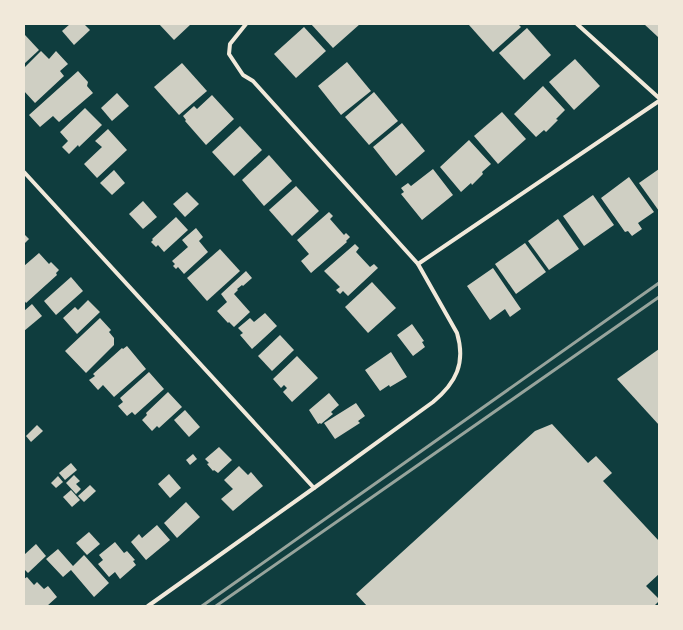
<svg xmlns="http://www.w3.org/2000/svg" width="683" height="630" viewBox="0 0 683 630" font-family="Lato,sans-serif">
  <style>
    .building { fill: #cfcfc3 }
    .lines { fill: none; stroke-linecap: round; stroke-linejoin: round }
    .minor { stroke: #f1e9da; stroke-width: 4 }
    .rail { stroke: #97a49c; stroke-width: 3 }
  </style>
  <rect width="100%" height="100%" fill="#0f3d3e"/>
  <g class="building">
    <polygon points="70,24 84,24 90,30 74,45 62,31"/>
    <polygon points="159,24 191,24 174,40"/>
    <polygon points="311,24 360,24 333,48"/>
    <polygon points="469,24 518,24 521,27 493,52 469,25"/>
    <polygon points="644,24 659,24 659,36 658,37"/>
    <polygon points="304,27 326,51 296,78 274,54"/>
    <polygon points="527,28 551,55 524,80 499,53"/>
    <polygon points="25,35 39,50 24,64 24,36"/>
    <polygon points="41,51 49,59 56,51 68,64 60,71 64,76 35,103 24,91 24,68"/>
    <polygon points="575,59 600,86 574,110 549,82"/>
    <polygon points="347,62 371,91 341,115 318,86"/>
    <polygon points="182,63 207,91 179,115 154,87"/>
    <polygon points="78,71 88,82 87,86 93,93 59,122 53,116 40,127 29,115"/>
    <polygon points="543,86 565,110 556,119 558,120 546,132 544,130 536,137 514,114"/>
    <polygon points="374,92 398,121 369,145 345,117"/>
    <polygon points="117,93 129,106 112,121 101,108"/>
    <polygon points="212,95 234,119 206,145 185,121 186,120 183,116 194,106 197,109"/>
    <polygon points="85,108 102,125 79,147 78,145 69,154 62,147 68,141 60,132"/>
    <polygon points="502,112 526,139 498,164 474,136"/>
    <polygon points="402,123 425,151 396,176 373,147"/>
    <polygon points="240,126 262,150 234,176 212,152"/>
    <polygon points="108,129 127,150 97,178 84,164 102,147 95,141"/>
    <polygon points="469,140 491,164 482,172 483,174 472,185 471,183 461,192 440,167"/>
    <polygon points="269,155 292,181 264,206 242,180"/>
    <polygon points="433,169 453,195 422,220 401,194 404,192 401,188 408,183 411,186"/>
    <polygon points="659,169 659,211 639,183"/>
    <polygon points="114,170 125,183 112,195 100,183"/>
    <polygon points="629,177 654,212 638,223 642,229 632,236 628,231 625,232 601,198"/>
    <polygon points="296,186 319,211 292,236 269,210"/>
    <polygon points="187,192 199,204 185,217 173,204"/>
    <polygon points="593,195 614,225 584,246 563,216"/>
    <polygon points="143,201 157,217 143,229 129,214"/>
    <polygon points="329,212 333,216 330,219 344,235 346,233 350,237 346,241 347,242 311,273 301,261 309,254 297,240"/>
    <polygon points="176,217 188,230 164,252 158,245 156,247 151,242 153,240 152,239"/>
    <polygon points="558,219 579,249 549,270 528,241"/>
    <polygon points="196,228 203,237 199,241 208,252 184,274 178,267 176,269 173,266 175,264 172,261 188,247 182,240"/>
    <polygon points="24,234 29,239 24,244"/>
    <polygon points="525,243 546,272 516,294 495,264"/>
    <polygon points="355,244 359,248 356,252 370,267 374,264 378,268 348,296 343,291 340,294 336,290 340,287 324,271"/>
    <polygon points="220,249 240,271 207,301 187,278"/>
    <polygon points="39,253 49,264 51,262 59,270 56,273 57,275 26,303 24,300 24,266"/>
    <polygon points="493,268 521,309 510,317 505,309 490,320 467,286"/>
    <polygon points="246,271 252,278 243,286 242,285 237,289 238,290 234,294 250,312 234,327 229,322 228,323 217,311 227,302 221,294"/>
    <polygon points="71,277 83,291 56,315 44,301"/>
    <polygon points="372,282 396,308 368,333 345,307"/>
    <polygon points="88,300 100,312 77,334 63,318 75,307 78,310"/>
    <polygon points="32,304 42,316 24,331 24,311"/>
    <polygon points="265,313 277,326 252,349 240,335 243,333 238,328 250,318 254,322"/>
    <polygon points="100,318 111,330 109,332 114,338 114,345 86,373 65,351"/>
    <polygon points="412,324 424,341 422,342 425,347 413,356 397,335"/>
    <polygon points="280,335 294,350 272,371 258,356"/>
    <polygon points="127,346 146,369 114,397 103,385 98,390 89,380 95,376 93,374 122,348 123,349"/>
    <polygon points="659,349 659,425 617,379"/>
    <polygon points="391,352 407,377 390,387 389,385 380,391 365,370"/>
    <polygon points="297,356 318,378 292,402 283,392 287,388 284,385 281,388 273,379"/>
    <polygon points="149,372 164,389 135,415 132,412 127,416 118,406 123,402 120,398"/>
    <polygon points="168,392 182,407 159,428 157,426 152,431 142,420 147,415 146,413"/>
    <polygon points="329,393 339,405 331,412 333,414 321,424 320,423 318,424 309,410"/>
    <polygon points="356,403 365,416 358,421 360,423 335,439 324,423"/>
    <polygon points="185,410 200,427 189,437 174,420"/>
    <polygon points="552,424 588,463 596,456 612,473 603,481 659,541 659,574 646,586 659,599 659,601 654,606 367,606 356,594 535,431"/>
    <polygon points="37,425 43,431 31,442 26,436"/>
    <polygon points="219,447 232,460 218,473 214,470 213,471 207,464 209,463 205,459"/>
    <polygon points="193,454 197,459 190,465 186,460"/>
    <polygon points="71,463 77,470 65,480 59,473"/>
    <polygon points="239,466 248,475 251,472 263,486 233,511 221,499 233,489 224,480"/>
    <polygon points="169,474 181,488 170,498 158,484"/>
    <polygon points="74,475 80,481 76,484 81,489 76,494 66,483"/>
    <polygon points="58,476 63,482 56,488 51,483"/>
    <polygon points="90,485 96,491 84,502 78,496"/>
    <polygon points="71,490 80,500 72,507 63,497"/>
    <polygon points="186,502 200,517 177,538 164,523"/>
    <polygon points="157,525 170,540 146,560 131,542 139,534 142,538"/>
    <polygon points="89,532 100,544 87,555 76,543"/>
    <polygon points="115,542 124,553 127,551 135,560 133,561 136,565 120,579 115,572 109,577 98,564 103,560 99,555"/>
    <polygon points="36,544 46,556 28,573 24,569 24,555"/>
    <polygon points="58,549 73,566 84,555 109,583 94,597 71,570 63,577 46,559"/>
    <polygon points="27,577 34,585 37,582 44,589 48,586 57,597 47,606 24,606 24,579"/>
  </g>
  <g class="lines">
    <g class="minor">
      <polyline points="577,24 659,98"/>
      <polyline points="24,172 314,488"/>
      <polyline points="418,264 659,101"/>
      <path d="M 148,606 L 314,488 L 433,402 C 456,383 466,363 457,333 L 418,264 L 253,81 L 243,75 L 229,54 L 230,44 L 246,24"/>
    </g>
    <g class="rail">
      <polyline points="202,606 659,283"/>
      <polyline points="216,606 659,297"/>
    </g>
  </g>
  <rect width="683" height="630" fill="none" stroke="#f1e9da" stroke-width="50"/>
</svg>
